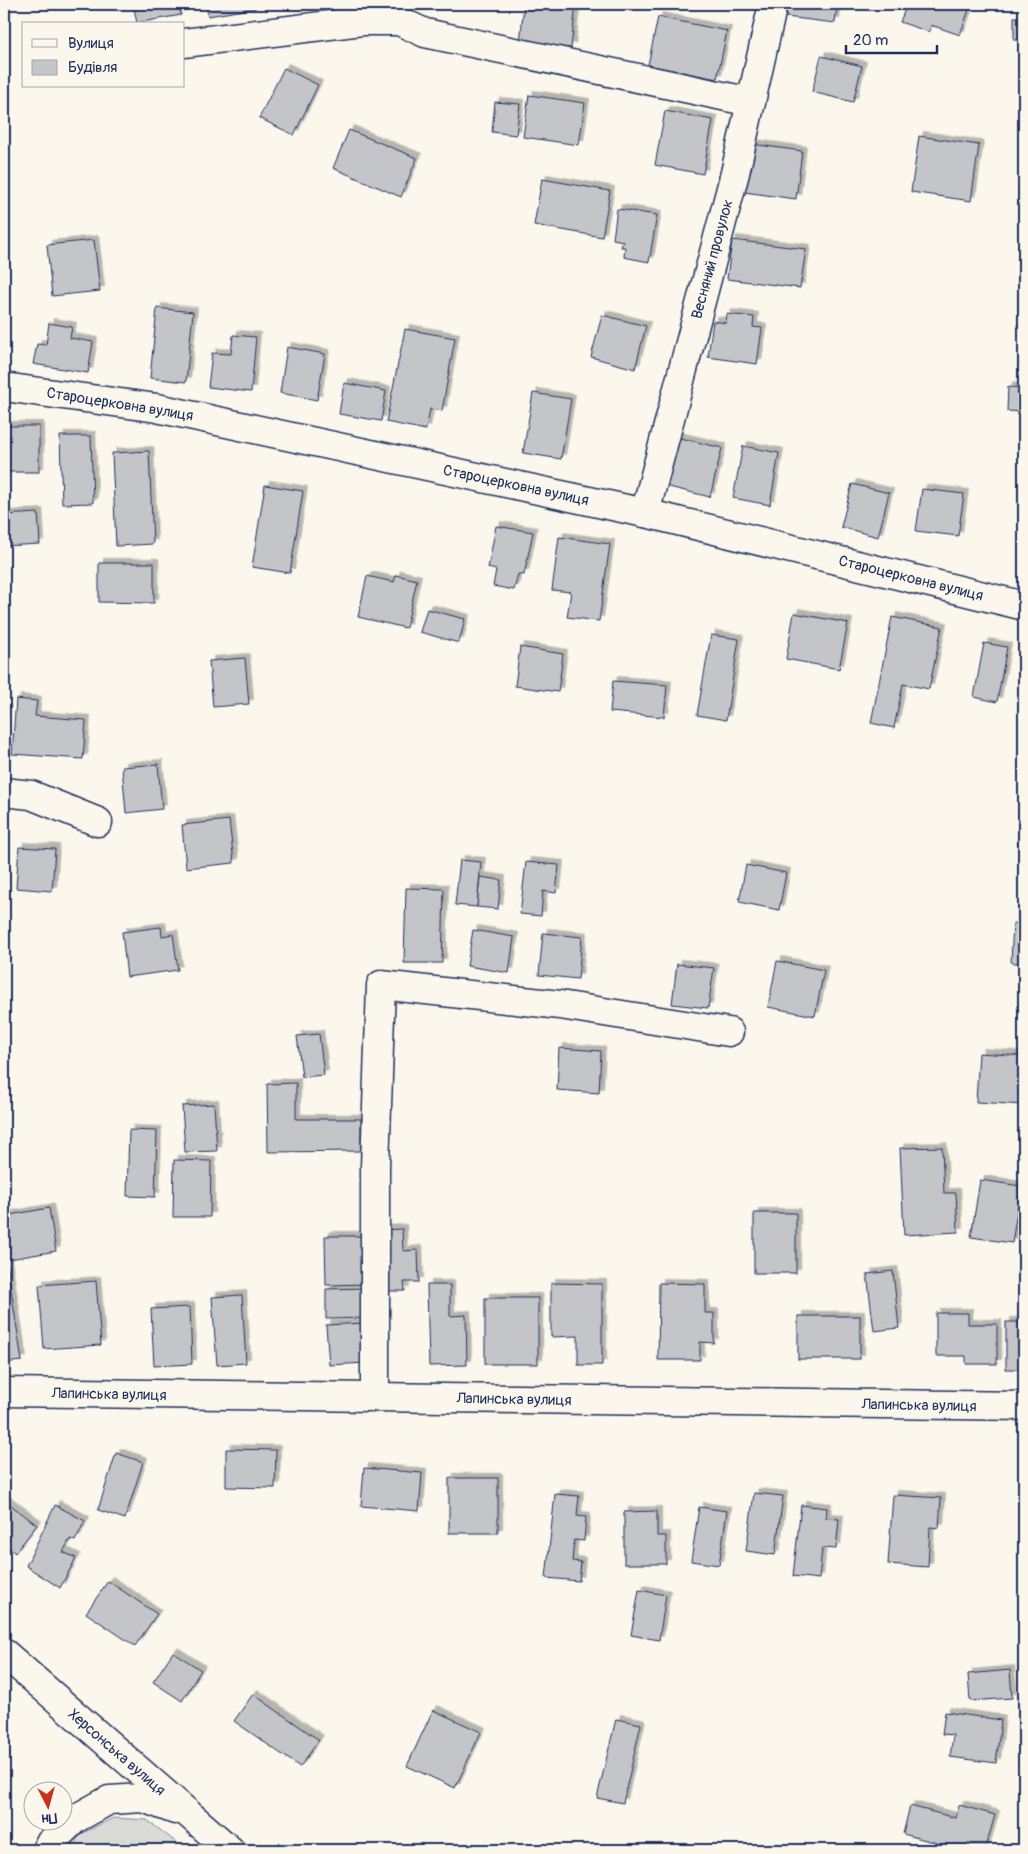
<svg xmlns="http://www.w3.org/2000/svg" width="1028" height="1854" viewBox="0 0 1028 1854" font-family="Pangolin,sans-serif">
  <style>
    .green { fill: #dadad7; stroke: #7a849a }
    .building { fill: #c3c5c9; stroke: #1b2f5e; filter: url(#shadow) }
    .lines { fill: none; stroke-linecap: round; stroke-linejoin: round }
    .minor-casing { stroke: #1b2f5e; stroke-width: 31 }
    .major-casing { stroke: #1b2f5e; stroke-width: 31 }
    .minor { stroke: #fbf7ec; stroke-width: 28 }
    .major { stroke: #fbf7ec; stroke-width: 28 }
    .labels { text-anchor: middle; stroke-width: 4.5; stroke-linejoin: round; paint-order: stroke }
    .street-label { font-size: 15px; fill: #1b2f5e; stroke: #fbf7ec }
  </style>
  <defs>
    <filter id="shadow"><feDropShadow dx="4.5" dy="-4.5" stdDeviation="0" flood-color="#0004"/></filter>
  </defs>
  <rect width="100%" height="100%" fill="#fbf7ec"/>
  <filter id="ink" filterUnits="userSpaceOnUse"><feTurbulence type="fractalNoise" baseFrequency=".02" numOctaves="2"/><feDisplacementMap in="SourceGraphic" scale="10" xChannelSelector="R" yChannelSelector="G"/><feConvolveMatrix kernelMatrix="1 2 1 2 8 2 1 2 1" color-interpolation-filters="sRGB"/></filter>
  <g filter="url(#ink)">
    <polygon class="green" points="113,1818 147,1820 186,1850 70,1850 81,1834"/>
    <g class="building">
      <polygon points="133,4 179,4 181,15 137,23"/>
      <polygon points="206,4 255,4 256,8 208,16"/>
      <polygon points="524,4 576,4 571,48 520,43"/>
      <polygon points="788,4 837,4 835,23 786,17"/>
      <polygon points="907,4 971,4 960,35 931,25 929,32 900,22"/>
      <polygon points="658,17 727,31 717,79 648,65"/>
      <rect x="1014" y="17" width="10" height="23"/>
      <polygon points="821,56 862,66 853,102 812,92"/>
      <polygon points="284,68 318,85 294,135 259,118"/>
      <polygon points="529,95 585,103 579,145 523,137"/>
      <polygon points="495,102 520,104 516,135 492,132"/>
      <polygon points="665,111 713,120 703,174 655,165"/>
      <polygon points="349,130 417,158 401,197 333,168"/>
      <polygon points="919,136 979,145 971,201 911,192"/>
      <polygon points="751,144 802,151 796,199 744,192"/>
      <polygon points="542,179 610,191 602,237 534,225"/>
      <polygon points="617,209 657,215 649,262 624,257 625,247 621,247 623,241 613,239"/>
      <polygon points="94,240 100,291 52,296 47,245"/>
      <polygon points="732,240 806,249 800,288 727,279"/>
      <polygon points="1020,278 1024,278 1024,308 1019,307"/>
      <polygon points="157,308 193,312 186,382 150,378"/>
      <polygon points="727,314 754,317 753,327 762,328 757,364 708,357 713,321 726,323"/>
      <polygon points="602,315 646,326 635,369 591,357"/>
      <polygon points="49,323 72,327 70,338 93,342 88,373 33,364 37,344 46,345"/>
      <polygon points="405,329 455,338 442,411 430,409 426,430 386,422"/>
      <polygon points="233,335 256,337 251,392 208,387 212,353 231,354"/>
      <polygon points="287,347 325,354 317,400 280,393"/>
      <polygon points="344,383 386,391 381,421 339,414"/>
      <polygon points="1008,387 1024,388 1024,412 1007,411"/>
      <polygon points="533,393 571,399 561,459 523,453"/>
      <rect x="4" y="426" width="35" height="46"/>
      <polygon points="60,436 91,436 93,503 62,504"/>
      <polygon points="676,437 722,448 710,497 665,486"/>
      <polygon points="743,446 779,453 770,505 733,498"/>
      <polygon points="149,451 153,544 116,546 112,453"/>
      <polygon points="852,484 889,493 878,537 841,527"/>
      <polygon points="265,485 303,491 290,573 252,567"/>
      <polygon points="922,489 964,494 958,536 916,531"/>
      <polygon points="38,513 40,544 4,546 4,515"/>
      <polygon points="496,526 533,532 524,575 518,574 514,590 493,586 496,570 488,568"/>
      <polygon points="559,537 610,544 599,621 567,617 571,592 552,590"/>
      <polygon points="99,563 154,563 154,603 99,602"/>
      <polygon points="396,575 417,580 406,628 358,617 367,576 394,582"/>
      <polygon points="427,609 465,619 459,643 420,632"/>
      <polygon points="794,613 848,623 839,669 786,659"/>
      <polygon points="892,617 942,627 929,689 903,684 894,728 871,723"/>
      <polygon points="711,635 739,639 726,720 697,715"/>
      <polygon points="984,643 1007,647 997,702 974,697"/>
      <polygon points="520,647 563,654 558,692 515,686"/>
      <polygon points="245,658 249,704 213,707 209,661"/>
      <polygon points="613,681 667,685 664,717 610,712"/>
      <polygon points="16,699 37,701 35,716 86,720 83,759 12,754"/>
      <polygon points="158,764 162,809 126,813 122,767"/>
      <polygon points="1021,800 1024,800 1024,845 1018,844"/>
      <polygon points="229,820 234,863 186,868 182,825"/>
      <polygon points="19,847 55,849 52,891 16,888"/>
      <polygon points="460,860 481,862 477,907 455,905"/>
      <polygon points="526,862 559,865 556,893 543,891 541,916 520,914"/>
      <polygon points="746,865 786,873 779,910 739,902"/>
      <polygon points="480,877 501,880 498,909 477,907"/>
      <polygon points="406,888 444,889 442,963 404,963"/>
      <polygon points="1013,923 1024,924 1024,963 1011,963"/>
      <polygon points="161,927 162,936 173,934 178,970 127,977 122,932"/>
      <polygon points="473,930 514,937 509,973 467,966"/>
      <polygon points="543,933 582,937 578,979 539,975"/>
      <polygon points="777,961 824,970 815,1016 768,1007"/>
      <polygon points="677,964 714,968 708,1008 672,1004"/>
      <polygon points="319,1034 324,1075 302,1077 297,1036"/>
      <polygon points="559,1048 601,1051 599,1093 557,1090"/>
      <polygon points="979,1053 1024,1056 1024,1105 976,1102"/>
      <polygon points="296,1083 296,1119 361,1119 361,1151 268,1152 267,1084"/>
      <polygon points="214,1104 217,1151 185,1152 182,1106"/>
      <polygon points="129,1130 157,1131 155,1197 127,1196"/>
      <polygon points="942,1147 944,1193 956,1193 958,1232 904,1235 900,1148"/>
      <polygon points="174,1160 211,1161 210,1217 173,1217"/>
      <polygon points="980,1180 1021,1186 1012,1243 971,1237"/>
      <polygon points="49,1208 56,1251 4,1260 4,1216"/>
      <rect x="754" y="1213" width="42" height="60"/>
      <polygon points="402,1229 403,1251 418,1250 419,1282 404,1282 405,1291 381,1291 379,1230"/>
      <polygon points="325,1236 367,1236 367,1284 326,1285"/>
      <polygon points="4,1264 7,1264 22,1361 4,1363"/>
      <polygon points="893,1271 899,1328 874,1331 867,1274"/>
      <polygon points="96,1281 101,1345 44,1349 39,1285"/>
      <polygon points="551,1283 602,1284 602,1365 578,1365 578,1336 551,1337"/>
      <polygon points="659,1283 705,1284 705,1313 714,1313 714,1343 700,1342 700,1360 658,1360"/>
      <polygon points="427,1285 450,1285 450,1316 466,1315 467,1365 429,1366"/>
      <polygon points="365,1288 366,1318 326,1319 326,1289"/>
      <polygon points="242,1295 246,1363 217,1365 212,1297"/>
      <rect x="485" y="1298" width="53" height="66"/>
      <polygon points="190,1307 192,1364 154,1366 151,1309"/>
      <polygon points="936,1313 968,1313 968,1324 997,1324 997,1364 966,1364 966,1356 936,1356"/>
      <rect x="798" y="1316" width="62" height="43"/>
      <rect x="1006" y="1322" width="18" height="47"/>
      <polygon points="365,1323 367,1363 329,1365 326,1325"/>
      <polygon points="226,1449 276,1450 275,1488 226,1487"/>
      <polygon points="116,1453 143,1462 125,1519 98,1510"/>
      <polygon points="364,1468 422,1473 419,1511 361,1506"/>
      <rect x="449" y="1478" width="49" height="55"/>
      <polygon points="754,1493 783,1496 775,1555 746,1551"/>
      <polygon points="555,1494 579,1496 577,1516 586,1517 584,1541 574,1540 572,1561 581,1562 579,1581 546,1578"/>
      <polygon points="893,1495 941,1498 939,1528 930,1527 928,1567 888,1564"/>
      <polygon points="4,1500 37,1525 15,1553 4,1544"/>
      <polygon points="55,1505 85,1521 75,1541 70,1539 63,1552 76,1558 60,1588 26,1566"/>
      <polygon points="801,1505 827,1508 826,1518 839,1519 836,1549 822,1548 819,1579 793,1576"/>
      <polygon points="699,1507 727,1511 719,1565 691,1561"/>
      <polygon points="657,1511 657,1536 666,1536 666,1564 624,1564 624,1512"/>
      <polygon points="108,1581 157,1614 135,1646 86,1613"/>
      <polygon points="639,1590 666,1595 659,1640 631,1635"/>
      <polygon points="173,1652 201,1670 182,1701 153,1682"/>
      <polygon points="1010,1670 1012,1698 970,1701 968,1674"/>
      <polygon points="253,1694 319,1740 300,1767 234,1721"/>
      <polygon points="433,1710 481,1732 455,1788 407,1766"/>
      <polygon points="945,1712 1001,1720 996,1763 950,1757 953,1735 942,1734"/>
      <polygon points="616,1719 641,1724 623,1803 597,1798"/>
      <polygon points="959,1805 995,1815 985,1850 964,1850 903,1834 910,1806 956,1818"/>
    </g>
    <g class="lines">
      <defs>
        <g id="minor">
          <polyline points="184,43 362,21 399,21 425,33 751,102"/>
          <polyline points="4,387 157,408 645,513 1024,606"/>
          <polyline points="645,513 735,173 773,4"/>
          <polyline points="4,792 31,795 98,822"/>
          <polyline points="4,1392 1024,1406"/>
          <polyline points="375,1397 375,1167 381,985 560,1005 729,1032"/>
        </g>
        <g id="major">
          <polyline points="4,1653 230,1850"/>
          <polyline points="47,1850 49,1844 75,1819 109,1800 143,1798 175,1810"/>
        </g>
      </defs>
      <use href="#minor" class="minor-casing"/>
      <use href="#major" class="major-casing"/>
      <use href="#minor" class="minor"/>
      <use href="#major" class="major"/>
    </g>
  </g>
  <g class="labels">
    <g class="street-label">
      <text transform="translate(712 259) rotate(-75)" y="5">Весняний провулок</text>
      <text transform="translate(120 404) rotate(9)" y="5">Староцерковна вулиця</text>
      <text transform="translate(516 485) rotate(12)" y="5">Староцерковна вулиця</text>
      <text transform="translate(911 578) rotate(14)" y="5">Староцерковна вулиця</text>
      <text transform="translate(109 1394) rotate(1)" y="5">Лапинська вулиця</text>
      <text transform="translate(514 1399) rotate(1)" y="5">Лапинська вулиця</text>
      <text transform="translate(919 1405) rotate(1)" y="5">Лапинська вулиця</text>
      <text transform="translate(117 1752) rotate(41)" y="5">Херсонська вулиця</text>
    </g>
  </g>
  <rect width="1028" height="1854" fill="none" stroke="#fbf7ec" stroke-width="20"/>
  <rect x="10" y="10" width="1008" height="1834" fill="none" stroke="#1b2f5e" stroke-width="2" filter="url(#ink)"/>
  <rect x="22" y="22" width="162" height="65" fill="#fbf7ec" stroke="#a1a7b3"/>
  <rect x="32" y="39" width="25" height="8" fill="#fbf7ec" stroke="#a1a7b3"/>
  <text x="68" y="48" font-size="15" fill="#1b2f5e">Вулиця</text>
  <rect x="32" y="60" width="25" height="15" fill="#c3c5c9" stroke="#a1a7b3"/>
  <text x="68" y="72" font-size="15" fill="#1b2f5e">Будівля</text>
  <g transform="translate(48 1806) rotate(174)"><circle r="24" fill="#fbf7ec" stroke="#a1a7b3"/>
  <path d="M0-4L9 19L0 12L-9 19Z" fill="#c8321e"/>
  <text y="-8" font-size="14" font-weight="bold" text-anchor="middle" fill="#1b2f5e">Пн</text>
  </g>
  <path d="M846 45v8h91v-8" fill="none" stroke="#1b2f5e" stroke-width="2.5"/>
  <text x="853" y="45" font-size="15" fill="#1b2f5e" stroke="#fbf7ec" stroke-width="4" paint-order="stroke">20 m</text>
</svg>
